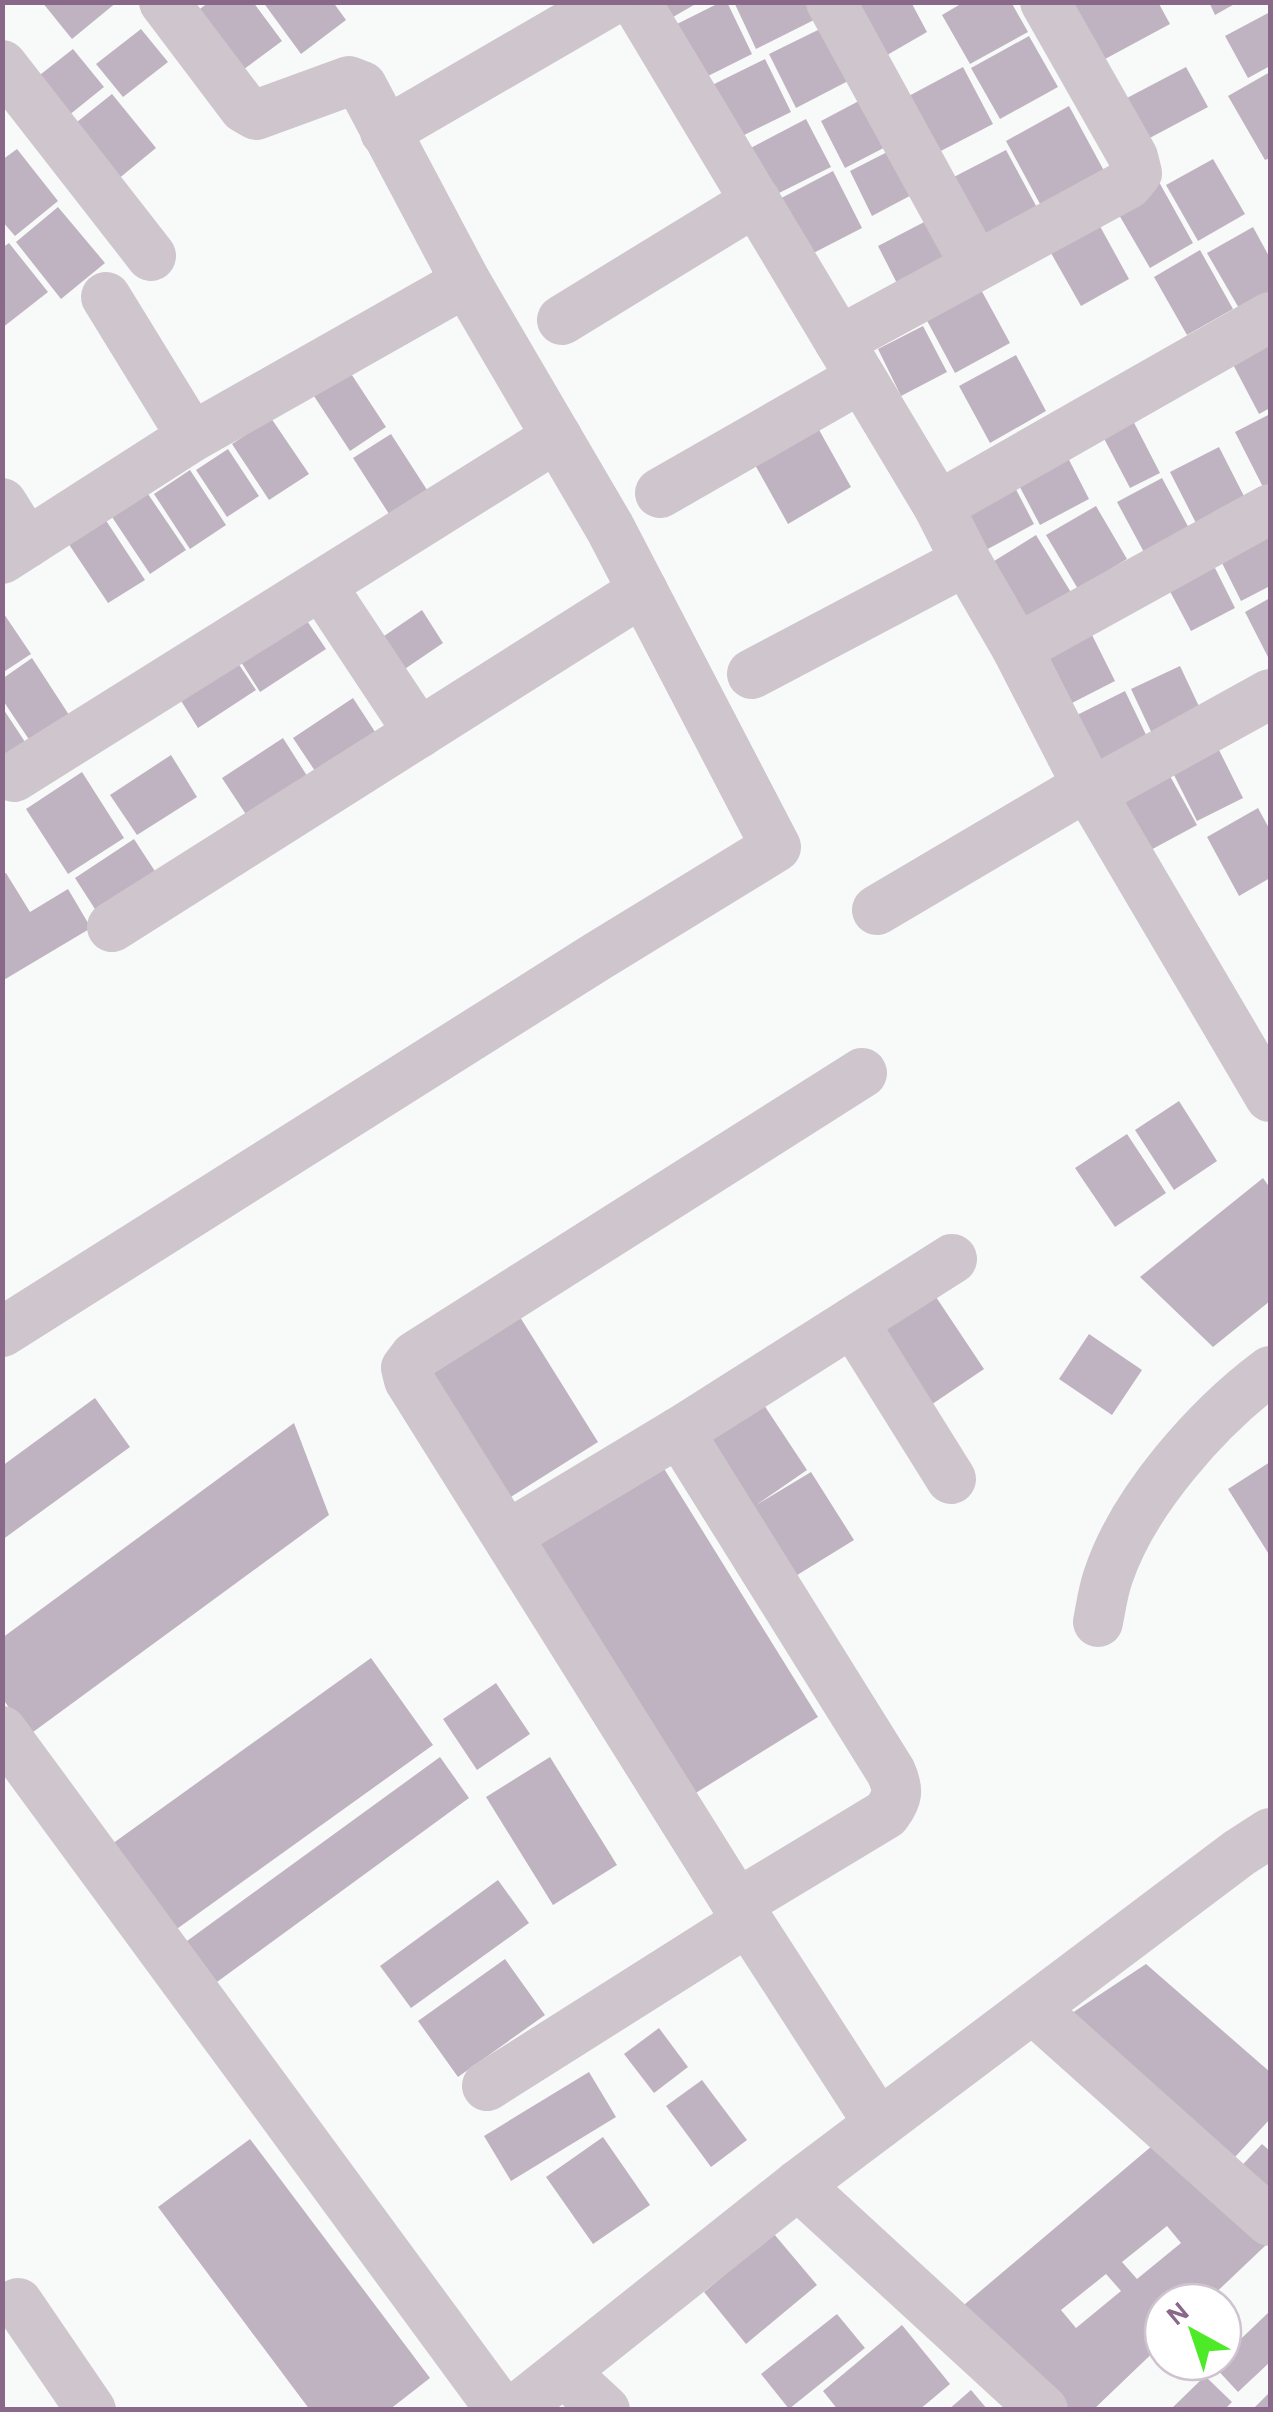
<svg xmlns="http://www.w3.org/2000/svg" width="1273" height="2412" viewBox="0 0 1273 2412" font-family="'Alegreya Sans',sans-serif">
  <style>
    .building { fill: #c0b3c1; fill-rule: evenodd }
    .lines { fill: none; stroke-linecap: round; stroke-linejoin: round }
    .minor { stroke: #cec5cd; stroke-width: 50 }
  </style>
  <rect width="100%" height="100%" fill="#f8faf9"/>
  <g class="building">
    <polygon points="42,2 117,2 72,39"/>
    <polygon points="209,2 253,2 282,41 232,78 188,18"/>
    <polygon points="263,2 333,2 346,20 301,54"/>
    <polygon points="649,2 699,2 661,24"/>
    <polygon points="721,2 727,2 752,54 696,82 669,28"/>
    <polygon points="734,2 806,2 814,20 756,49"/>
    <polygon points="867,2 911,2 927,32 882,58 855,9"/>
    <polygon points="964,2 1011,2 1028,32 970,64 942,15"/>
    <polygon points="1074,2 1158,2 1170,24 1094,65"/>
    <polygon points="1209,2 1238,2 1215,15"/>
    <polygon points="1270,12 1270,66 1248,78 1225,36"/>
    <polygon points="824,27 850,80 796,108 769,54"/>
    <polygon points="141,29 168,62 123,97 96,64"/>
    <polygon points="1029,36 1058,87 1000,119 971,68"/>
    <polygon points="73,49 104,87 58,124 27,85"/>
    <polygon points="765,59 791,112 730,142 704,89"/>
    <polygon points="963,67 993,124 933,155 905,98"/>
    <polygon points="1186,67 1208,107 1146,140 1125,99"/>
    <polygon points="1270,72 1270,158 1265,160 1228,96"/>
    <polygon points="112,94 156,148 106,189 62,134"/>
    <polygon points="872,94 897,141 845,168 821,121"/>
    <polygon points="1069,106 1109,180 1046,215 1006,141"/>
    <polygon points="806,119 831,167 767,199 743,152"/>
    <polygon points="899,146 921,190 872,216 850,171"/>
    <polygon points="17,149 58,201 15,236 2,221 2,160"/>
    <polygon points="1006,150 1041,215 983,246 948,180"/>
    <polygon points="1213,159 1245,214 1198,241 1166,185"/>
    <polygon points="833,171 862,228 798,261 768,205"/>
    <polygon points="1159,182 1193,243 1150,268 1115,208"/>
    <polygon points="58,207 105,263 61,299 16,242"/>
    <polygon points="930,219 957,272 905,299 878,246"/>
    <polygon points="1096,219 1129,279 1081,306 1047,246"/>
    <polygon points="1253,227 1270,258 1270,292 1240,310 1207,253"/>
    <polygon points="9,243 48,292 2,328 2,248"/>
    <polygon points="1200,250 1233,309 1187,335 1154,277"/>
    <polygon points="979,286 1010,343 955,373 924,315"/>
    <polygon points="923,326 947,372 901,396 878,349"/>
    <polygon points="1270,332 1270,408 1259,414 1228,355"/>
    <polygon points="1016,355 1046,411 990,443 959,386"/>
    <polygon points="348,369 386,427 350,451 312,393"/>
    <polygon points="1129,413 1160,473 1130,488 1099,429"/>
    <polygon points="1270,414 1270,487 1265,491 1235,432"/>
    <polygon points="271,418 309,474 269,500 232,444"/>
    <polygon points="818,428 851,487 788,524 754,463"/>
    <polygon points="391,434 429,493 391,517 353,458"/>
    <polygon points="1219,447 1247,502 1198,527 1170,472"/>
    <polygon points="228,449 259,496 227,517 196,470"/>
    <polygon points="1064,450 1089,499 1040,525 1014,476"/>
    <polygon points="190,470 226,525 190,549 154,494"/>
    <polygon points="1009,476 1034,524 986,550 960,502"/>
    <polygon points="1162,478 1191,532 1146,556 1117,502"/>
    <polygon points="148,494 186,550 150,574 112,517"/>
    <polygon points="1096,506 1127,559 1078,589 1046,535"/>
    <polygon points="105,519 145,580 108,603 68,543"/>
    <polygon points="1266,534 1270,543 1270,586 1241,601 1219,557"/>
    <polygon points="1036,535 1072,594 1022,625 986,566"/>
    <polygon points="1210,558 1235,608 1191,631 1165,582"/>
    <polygon points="1270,598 1270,661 1245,612"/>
    <polygon points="422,610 443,643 390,679 368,647"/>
    <polygon points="2,611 31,654 2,673"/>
    <polygon points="301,612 326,649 260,692 236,654"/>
    <polygon points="1088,627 1115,681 1072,703 1045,649"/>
    <polygon points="232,654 256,690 198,728 175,691"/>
    <polygon points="32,658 73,721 34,747 2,699 2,679"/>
    <polygon points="1180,666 1204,717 1155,740 1131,689"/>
    <polygon points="1125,691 1150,743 1100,768 1075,716"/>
    <polygon points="353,698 381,741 321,780 293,738"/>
    <polygon points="2,707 31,751 2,769"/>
    <polygon points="283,738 311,782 251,822 222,778"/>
    <polygon points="1217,746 1243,798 1197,821 1171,769"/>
    <polygon points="171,755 197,797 137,835 110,795"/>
    <polygon points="82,772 124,838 68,874 26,809"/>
    <polygon points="1170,776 1197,825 1147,852 1120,803"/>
    <polygon points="1258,808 1270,830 1270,878 1239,896 1207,837"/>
    <polygon points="134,839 162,882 102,920 75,878"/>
    <polygon points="6,873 30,912 68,889 91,928 2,981 2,875"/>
    <polygon points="1179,1101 1217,1161 1174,1190 1135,1130"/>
    <polygon points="1127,1134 1166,1193 1115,1227 1075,1168"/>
    <polygon points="1263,1178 1270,1188 1270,1301 1213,1347 1140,1277"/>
    <polygon points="934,1294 984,1369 922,1411 871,1335"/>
    <polygon points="520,1317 598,1442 506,1500 428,1374"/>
    <polygon points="1089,1334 1142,1370 1112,1415 1059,1379"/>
    <polygon points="95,1398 130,1447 2,1540 2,1466"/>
    <polygon points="764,1405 807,1470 756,1505 811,1472 854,1540 781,1585 699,1447"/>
    <polygon points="294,1423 329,1515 29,1735 2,1698 2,1638"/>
    <polygon points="1270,1462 1270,1556 1228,1489"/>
    <polygon points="663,1467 818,1717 678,1804 523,1555"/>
    <polygon points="371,1658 433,1745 167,1936 105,1849"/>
    <polygon points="496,1683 530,1734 477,1770 443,1719"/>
    <polygon points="440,1757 469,1798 206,1990 176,1949"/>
    <polygon points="550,1757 617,1865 553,1905 486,1797"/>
    <polygon points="498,1880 529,1923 411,2008 380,1966"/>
    <polygon points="505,1959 545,2015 458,2077 418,2021"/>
    <polygon points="1146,1964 1270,2072 1270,2119 1224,2169 1063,2019"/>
    <polygon points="659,2028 688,2067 654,2093 624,2054"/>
    <polygon points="589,2072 616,2117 511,2181 484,2136"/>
    <polygon points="702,2080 747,2140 711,2167 666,2106"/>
    <polygon points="603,2137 650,2205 593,2244 546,2177"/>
    <polygon points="250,2139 430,2378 389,2410 310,2410 158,2207"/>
    <polygon points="1262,2144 1270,2151 1270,2191 1233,2175"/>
    <path d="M 1153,2145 L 1266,2245 L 1206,2302 L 1163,2302 L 1163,2343 L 1093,2410 L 1066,2410 L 958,2310 ZM 1167,2226 L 1181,2243 L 1137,2279 L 1122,2262 ZM 1106,2274 L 1121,2291 L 1076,2328 L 1061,2310 Z"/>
    <polygon points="774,2234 817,2285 746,2344 704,2292"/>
    <polygon points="1270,2311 1270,2362 1238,2392 1213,2365 1216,2362 1223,2362 1223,2356"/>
    <polygon points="837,2314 865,2348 789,2409 761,2374"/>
    <polygon points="902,2325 950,2384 919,2410 838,2410 823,2391"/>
    <polygon points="1205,2376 1232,2402 1224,2410 1170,2410"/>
    <polygon points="971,2390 988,2410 948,2410"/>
    <polygon points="1270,2392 1270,2410 1252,2410"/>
  </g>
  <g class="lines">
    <g class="minor">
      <polyline points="636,2 938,506 966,561 1017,649 1091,793 1270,1097"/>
      <polyline points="831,2 976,266"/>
      <polyline points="2,65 151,256"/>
      <polyline points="385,132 609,2"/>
      <polyline points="106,297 192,437"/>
      <polyline points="562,320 756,201"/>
      <polyline points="839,341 1128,184 1137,173 1133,157 1045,2"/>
      <polyline points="660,493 861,378"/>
      <polyline points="2,503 27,543"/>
      <polyline points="938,506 1270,317"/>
      <polyline points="2,559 192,437 466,282"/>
      <polyline points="321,585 419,733"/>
      <polyline points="1017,649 1270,509"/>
      <polyline points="752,674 966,561"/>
      <polyline points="14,777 557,437"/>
      <polyline points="1091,793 1270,694"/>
      <polyline points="877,910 1087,786"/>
      <polyline points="112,927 643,591"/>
      <polyline points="862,1073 415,1356 406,1368 409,1380 737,1904 879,2124"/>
      <polyline points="853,1322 951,1479"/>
      <polyline points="2,1332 598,956 776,847 610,528 466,282 362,86 349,81 256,115 244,108 164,2"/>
      <path d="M 679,1432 L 891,1772 C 899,1790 898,1798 886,1814 L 737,1904"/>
      <polyline points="508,1535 679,1432 952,1259"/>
      <path d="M 1098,1622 C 1101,1607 1103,1591 1108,1577 C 1133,1501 1207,1418 1270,1371"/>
      <polyline points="2,1731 501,2410"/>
      <polyline points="1033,2009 1270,2221"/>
      <polyline points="487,2086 748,1921"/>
      <polyline points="798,2185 1043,2410"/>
      <polyline points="18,2303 91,2410"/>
      <polyline points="564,2372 605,2410"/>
      <polyline points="515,2410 798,2185 1239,1853 1270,1833"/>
    </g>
  </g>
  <rect width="1273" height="2412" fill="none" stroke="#8a6889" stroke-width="10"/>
  <g transform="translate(1193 2332) rotate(320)"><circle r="48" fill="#ffffff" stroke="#d0c3d0" stroke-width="2.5"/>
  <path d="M0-8L18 38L0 25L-18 38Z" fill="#4cea27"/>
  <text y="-15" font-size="28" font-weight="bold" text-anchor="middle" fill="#8a6889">N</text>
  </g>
</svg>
